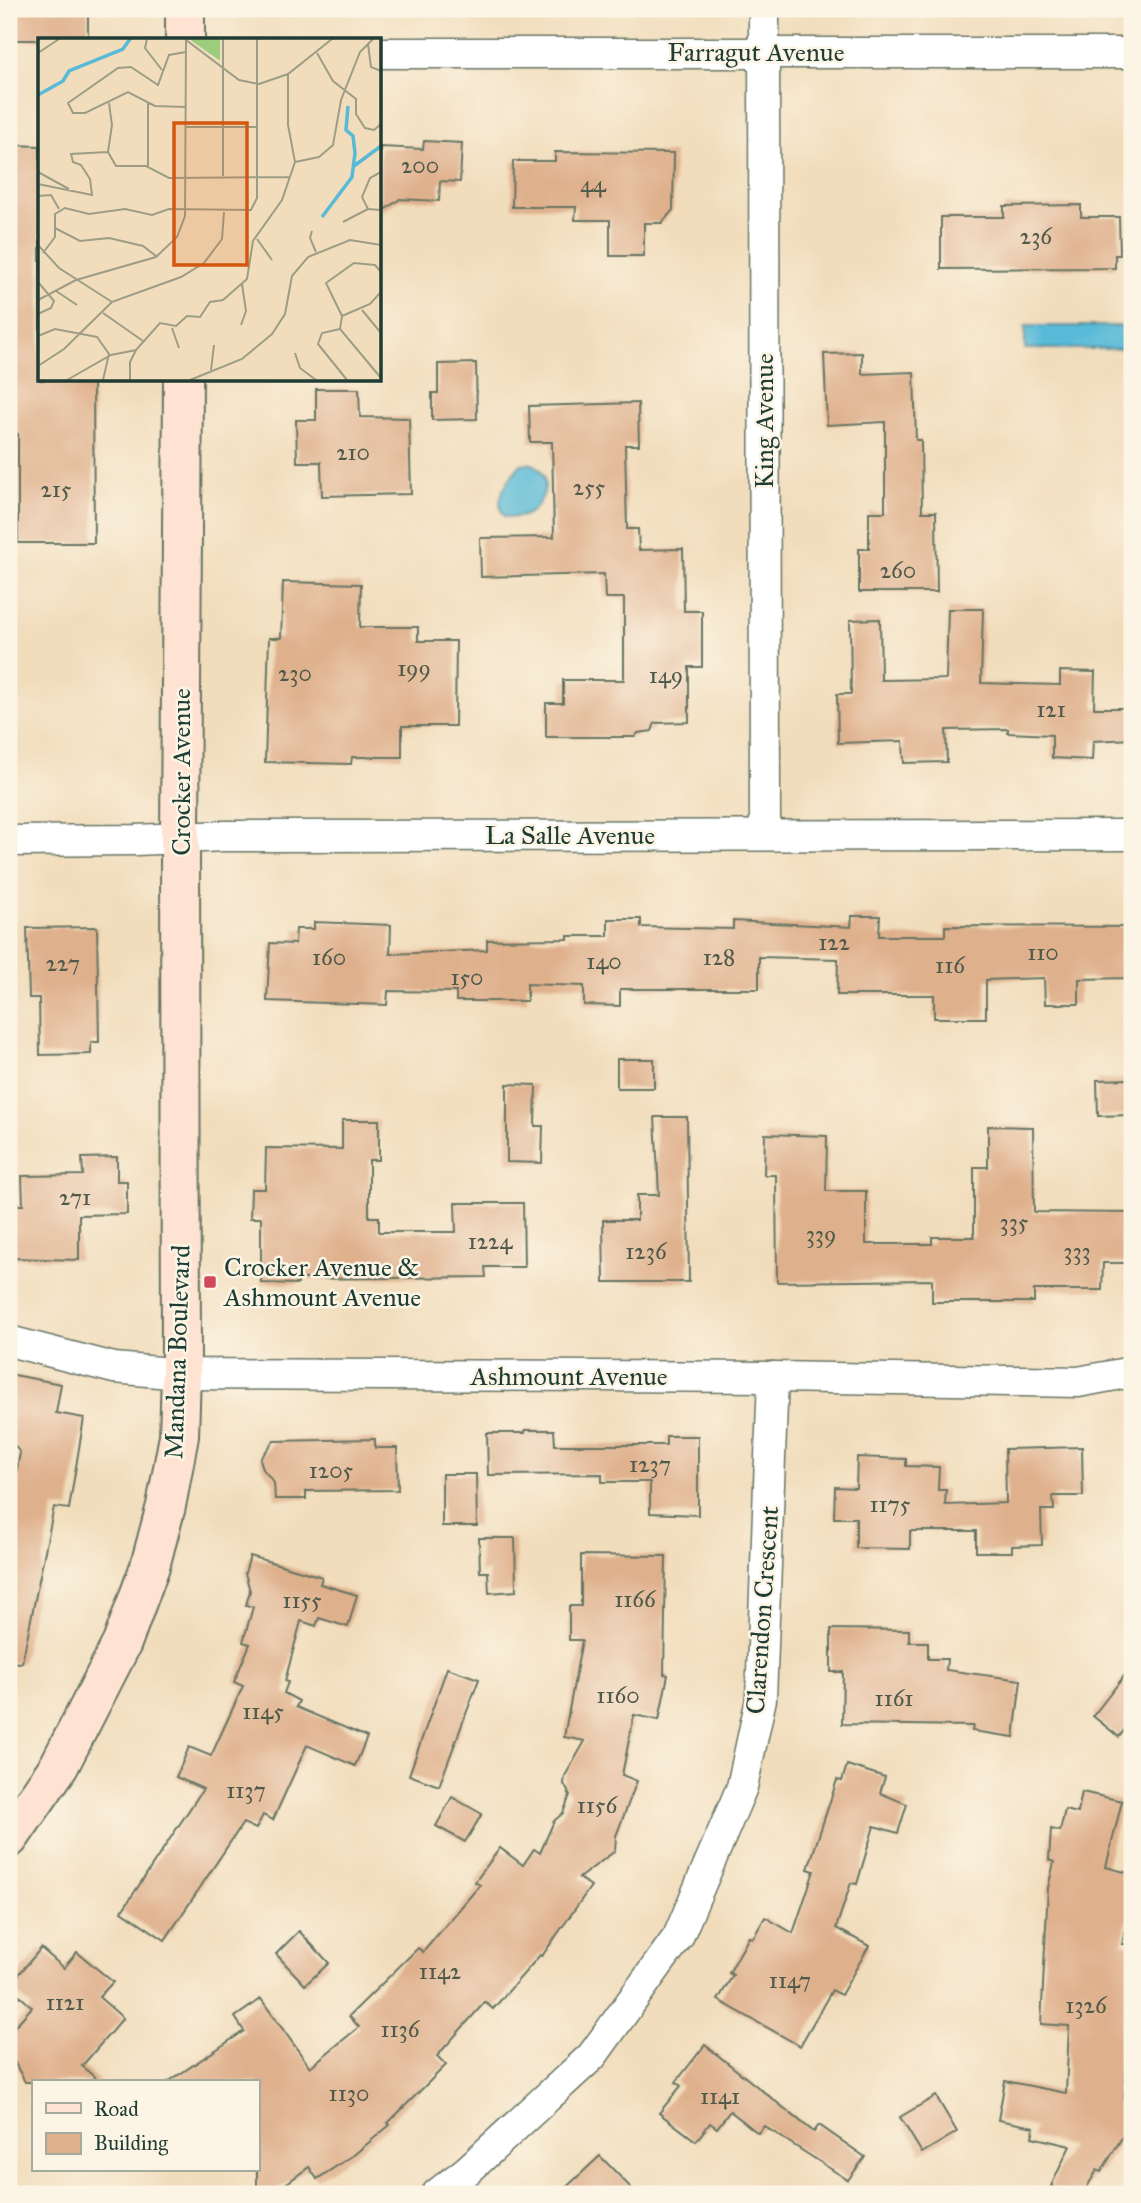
<svg xmlns="http://www.w3.org/2000/svg" width="1141" height="2203" viewBox="0 0 1141 2203" font-family="'IM FELL Great Primer',serif">
  <style>
    .water { fill: #58bad7; stroke: #3c7c86; stroke-width: 2 }
    .building { fill: #dfb08c }
    .lines { fill: none; stroke-linecap: round; stroke-linejoin: round }
    .street-casing { stroke: #687564; stroke-width: 33 }
    .secondary-casing { stroke: #687564; stroke-width: 42 }
    .street { stroke: #fff; stroke-width: 30 }
    .secondary { stroke: #fee3d2; stroke-width: 38 }
    .poi-dot { fill: #d1495b; stroke: #fcf5e5; stroke-width: 2.5 }
    .labels { text-anchor: middle; stroke-width: 5; stroke-linejoin: round; paint-order: stroke }
    .number-label { font-size: 23px; fill: #4f5a4a }
    .street-label { font-size: 26px; fill: #1f3d34; stroke: #fcf5e5 }
    .poi-label { font-size: 26px; fill: #1f3d34; stroke: #fcf5e5; text-anchor: start }
    .inset-river { fill: none; stroke: #58bad7; stroke-width: 3.5 }
    .inset-road { fill: none; stroke: #9d9d86; stroke-width: 2 }
    .view { fill: #d45610; fill-opacity: 0.15; stroke: #d45610; stroke-width: 3.5 }
    .inset-edge { fill: none; stroke: #1f3d34; stroke-width: 3.5 }
  </style>
  <rect width="100%" height="100%" fill="#fcf5e5"/>
  <filter id="ink" filterUnits="userSpaceOnUse"><feTurbulence type="fractalNoise" baseFrequency=".0143" numOctaves="2"/><feDisplacementMap in="SourceGraphic" scale="14" xChannelSelector="R" yChannelSelector="G"/><feConvolveMatrix kernelMatrix="1 2 1 2 8 2 1 2 1" color-interpolation-filters="sRGB"/></filter>
  <filter id="wash" filterUnits="userSpaceOnUse"><feTurbulence type="fractalNoise" baseFrequency=".00686" numOctaves="4" result="noise"/><feDisplacementMap in="SourceGraphic" scale="28" xChannelSelector="R" yChannelSelector="G"/><feGaussianBlur stdDeviation="1.57" result="paint"/><feColorMatrix in="noise" values="0 0 0 0 0 0 0 0 0 0 0 0 0 0 0 0 0 1.4 0 .05"/><feComposite in="paint" operator="in"/></filter>
  <g filter="url(#wash)">
    <rect width="100%" height="100%" fill="#f1ddbc"/>
    <g class="water">
      <rect x="1025" y="326" width="107" height="23"/>
      <path d="M 530,463 C 556,472 545,508 523,516 C 517,518 511,517 505,517 C 491,499 510,478 521,464 Z"/>
    </g>
    <g id="blocks">
      <g class="building">
        <polygon points="16,9 88,9 88,40 15,40"/>
        <polygon points="424,141 462,143 460,182 440,181 439,201 400,199 380,213 380,147 423,149"/>
        <polygon points="9,145 40,146 40,380 93,380 94,543 18,543 18,434 9,434"/>
        <polygon points="555,152 674,153 673,210 662,223 644,223 644,256 610,256 610,220 575,220 576,207 512,207 513,161 555,161"/>
        <polygon points="1081,205 1081,217 1119,217 1120,255 1115,255 1115,268 941,269 941,217 1004,217 1004,206"/>
        <polygon points="862,353 862,374 914,372 916,440 921,440 922,512 936,512 937,592 859,592 859,549 869,549 869,512 885,512 885,422 827,425 824,354"/>
        <polygon points="476,363 477,419 432,420 432,393 438,393 438,364"/>
        <polygon points="316,389 359,389 360,417 409,418 411,494 322,496 321,462 297,462 296,420 316,420"/>
        <polygon points="638,403 639,445 625,445 627,529 638,529 639,550 683,549 684,611 702,611 702,667 689,667 689,722 655,723 652,731 638,733 635,737 546,737 546,703 563,703 563,680 624,680 624,598 605,598 604,574 481,577 480,538 554,537 552,442 530,442 529,406"/>
        <polygon points="283,582 361,584 360,627 418,627 418,641 456,641 455,726 402,726 402,757 352,757 351,764 265,762 269,638 281,638"/>
        <polygon points="948,609 983,609 981,683 1060,685 1060,671 1095,672 1094,708 1132,708 1132,739 1093,741 1092,760 1052,758 1052,735 1008,733 1008,729 946,730 947,762 904,763 903,741 838,743 837,694 851,694 850,620 880,619 881,680 946,679"/>
        <polygon points="852,916 880,916 879,936 945,936 945,926 1132,927 1132,978 1079,979 1079,1004 1045,1004 1044,978 986,980 986,1018 934,1018 934,995 837,995 838,959 759,957 759,989 620,989 620,1006 584,1005 584,986 527,984 527,1001 456,1001 456,992 388,991 387,1005 267,1001 270,943 295,944 296,929 314,929 314,922 391,925 390,954 487,950 487,940 568,939 568,936 608,936 608,919 641,919 641,927 733,929 733,921 851,927"/>
        <polygon points="97,927 99,1042 91,1042 91,1054 40,1055 39,998 29,998 27,928"/>
        <rect x="617" y="1059" width="37" height="29"/>
        <polygon points="1130,1079 1130,1115 1098,1116 1097,1080"/>
        <polygon points="507,1084 536,1085 535,1126 543,1126 542,1163 507,1162"/>
        <polygon points="655,1117 687,1117 689,1282 604,1282 603,1220 637,1220 637,1195 659,1195"/>
        <polygon points="342,1120 379,1120 379,1160 369,1160 369,1217 379,1217 379,1232 456,1232 455,1203 523,1203 524,1267 485,1267 486,1277 298,1279 298,1284 261,1283 261,1218 250,1218 251,1189 265,1189 266,1148 342,1149"/>
        <polygon points="988,1126 1033,1127 1034,1212 1132,1213 1132,1263 1103,1263 1102,1290 1034,1290 1034,1302 932,1302 932,1280 777,1282 776,1175 764,1175 765,1134 827,1136 826,1191 866,1191 866,1244 932,1244 932,1237 974,1237 974,1167 988,1167"/>
        <polygon points="117,1157 117,1181 127,1181 127,1214 79,1215 79,1260 9,1258 9,1205 23,1205 22,1176 83,1175 82,1158"/>
        <polygon points="9,1374 61,1384 56,1413 84,1418 69,1509 54,1507 22,1663 9,1662 9,1511 20,1453 9,1437"/>
        <polygon points="525,1430 554,1430 555,1445 666,1445 666,1436 698,1436 698,1515 650,1513 650,1482 602,1482 602,1474 488,1475 487,1433 525,1433"/>
        <polygon points="375,1439 375,1448 397,1448 398,1490 306,1491 306,1499 275,1499 274,1483 263,1469 260,1459 274,1441"/>
        <polygon points="1082,1447 1083,1496 1053,1496 1054,1510 1041,1510 1042,1545 1012,1546 1012,1552 976,1552 976,1531 910,1531 910,1549 856,1548 856,1518 834,1518 835,1487 856,1488 857,1457 906,1459 906,1466 939,1467 938,1490 946,1490 945,1505 1006,1503 1005,1449"/>
        <polygon points="442,1474 476,1474 477,1526 442,1526"/>
        <polygon points="479,1538 515,1538 516,1591 489,1593 488,1572 480,1572"/>
        <polygon points="581,1555 666,1556 664,1674 668,1675 659,1720 634,1715 622,1775 637,1781 616,1836 615,1851 579,1878 591,1886 542,1956 540,1955 493,2009 485,2002 437,2056 446,2065 388,2123 390,2125 355,2154 317,2179 309,2167 272,2194 257,2194 257,2082 168,2082 244,2031 235,2017 261,1999 310,2067 359,2027 349,2016 418,1948 423,1952 480,1885 475,1882 500,1848 523,1865 534,1849 540,1853 554,1821 563,1813 570,1795 564,1784 565,1776 585,1741 564,1737 582,1640 569,1640 569,1606 581,1606"/>
        <polygon points="250,1556 322,1577 320,1584 357,1595 348,1627 319,1618 316,1626 301,1621 285,1681 288,1682 284,1693 299,1701 296,1707 367,1737 355,1766 307,1745 273,1820 263,1815 256,1829 243,1823 165,1940 122,1911 203,1789 176,1777 189,1747 211,1756 243,1686 234,1682 250,1644 243,1642 253,1607 246,1605 250,1591 245,1573"/>
        <polygon points="831,1629 909,1630 909,1642 928,1642 928,1659 947,1659 946,1670 1021,1680 1014,1737 972,1731 973,1726 842,1724 843,1672 831,1672"/>
        <polygon points="1132,1666 1132,1720 1119,1737 1093,1716"/>
        <polygon points="447,1668 479,1679 439,1786 409,1775"/>
        <polygon points="847,1765 885,1777 880,1793 907,1804 898,1833 874,1826 857,1884 851,1883 836,1928 869,1946 841,1995 832,1990 800,2046 718,2000 733,1975 729,1973 749,1937 753,1938 765,1917 793,1933 814,1871 808,1869 837,1780 842,1781"/>
        <polygon points="1082,1792 1122,1801 1106,1867 1132,1874 1132,1902 1122,1944 1132,1944 1132,1981 1124,2103 1128,2104 1126,2131 1101,2172 1097,2170 1083,2194 1067,2194 1051,2186 1070,2146 1032,2137 1034,2127 998,2120 1005,2081 1066,2093 1069,2026 1041,2024 1048,1888 1054,1862 1049,1860 1051,1829 1060,1831 1065,1810 1078,1813"/>
        <polygon points="452,1797 482,1814 465,1842 436,1826"/>
        <polygon points="299,1931 329,1963 305,1985 276,1954"/>
        <polygon points="41,1948 64,1968 77,1952 113,1982 99,1997 123,2018 82,2066 100,2082 25,2082 9,2052 9,2033 32,2007 9,1986"/>
        <polygon points="705,2045 814,2132 819,2125 865,2157 848,2180 764,2126 758,2133 730,2111 717,2128 710,2123 696,2141 659,2113 681,2086 676,2082"/>
        <polygon points="936,2096 957,2132 922,2153 900,2117"/>
        <polygon points="600,2156 637,2194 559,2194"/>
      </g>
    </g>
  </g>
  <g filter="url(#ink)">
    <use href="#blocks" fill-opacity="0" stroke="#687564" stroke-width="2"/>
    <g class="lines">
      <defs>
        <g id="street">
          <polyline points="764,9 765,834"/>
          <polyline points="380,53 1132,53"/>
          <polyline points="9,841 136,840 225,836 1132,835"/>
          <polyline points="9,1341 114,1368 181,1374 773,1377 1078,1382 1132,1372"/>
          <polyline points="437,2194 468,2170 592,2056 678,1937 742,1787 761,1699 773,1377"/>
        </g>
        <g id="secondary">
          <polyline points="185,40 185,9"/>
          <polyline points="9,1838 59,1766 122,1643 150,1566 166,1506 179,1436 181,1374 180,838 183,380"/>
        </g>
      </defs>
      <use href="#street" class="street-casing"/>
      <use href="#secondary" class="secondary-casing"/>
      <use href="#street" class="street"/>
      <use href="#secondary" class="secondary"/>
    </g>
  </g>
  <rect class="poi-dot" x="203" y="1275" width="14" height="14" rx="3.5"/>
  <g class="labels">
    <g class="number-label">
      <text x="420" y="173">200</text>
      <text x="593" y="192">44</text>
      <text x="1036" y="244">236</text>
      <text x="353" y="460">210</text>
      <text x="589" y="495">255</text>
      <text x="56" y="497">215</text>
      <text x="898" y="578">260</text>
      <text x="414" y="676">199</text>
      <text x="295" y="681">230</text>
      <text x="666" y="683">149</text>
      <text x="1051" y="717">121</text>
      <text x="834" y="950">122</text>
      <text x="1043" y="960">110</text>
      <text x="329" y="965">160</text>
      <text x="719" y="965">128</text>
      <text x="604" y="969">140</text>
      <text x="63" y="971">227</text>
      <text x="950" y="973">116</text>
      <text x="467" y="985">150</text>
      <text x="75" y="1205">271</text>
      <text x="1014" y="1230">335</text>
      <text x="821" y="1242">339</text>
      <text x="490" y="1249">1224</text>
      <text x="646" y="1259">1236</text>
      <text x="1077" y="1259">333</text>
      <text x="650" y="1472">1237</text>
      <text x="331" y="1478">1205</text>
      <text x="890" y="1512">1175</text>
      <text x="635" y="1607">1166</text>
      <text x="302" y="1608">1155</text>
      <text x="618" y="1703">1160</text>
      <text x="894" y="1706">1161</text>
      <text x="263" y="1719">1145</text>
      <text x="246" y="1798">1137</text>
      <text x="597" y="1813">1156</text>
      <text x="440" y="1979">1142</text>
      <text x="790" y="1988">1147</text>
      <text x="65" y="2010">1121</text>
      <text x="1086" y="2013">1326</text>
      <text x="400" y="2037">1136</text>
      <text x="349" y="2101">1130</text>
      <text x="720" y="2104">1141</text>
    </g>
    <g class="street-label">
      <text x="756" y="61">Farragut Avenue</text>
      <text transform="translate(764 421) rotate(-90)" y="9">King Avenue</text>
      <text transform="translate(181 772) rotate(-90)" y="9">Crocker Avenue</text>
      <text x="570" y="844">La Salle Avenue</text>
      <text transform="translate(177 1352) rotate(-88)" y="9">Mandana Boulevard</text>
      <text x="569" y="1385">Ashmount Avenue</text>
      <text transform="translate(762 1610) rotate(-86)" y="9">Clarendon Crescent</text>
    </g>
    <g class="poi-label">
      <text x="224" y="1276">Crocker Avenue &amp;<tspan x="224" dy="30">Ashmount Avenue</tspan></text>
    </g>
  </g>
  <g transform="translate(38 38)">
    <rect width="343" height="343" fill="#f1ddbc"/>
    <path d="M 151,1 L 182,1 L 182,22 L 181,22 Z" fill="#9ccd7d"/>
    <path class="inset-river" d="M 0,57 L 25,43 L 31,33 L 85,11 L 92,1M 316,128 L 343,108M 284,179 L 314,139 L 317,115 L 315,98 L 308,92 L 310,68"/>
    <path class="inset-road" d="M 109,1 L 107,10 L 124,32M 148,2 L 201,42 L 221,46 L 250,36 L 294,1M 330,6 L 333,29 L 343,33M 148,14 L 131,17 L 120,47 L 93,29 L 80,30 L 30,65 L 35,75 L 47,75 L 90,54 L 117,68 L 148,69M 0,15 L 21,1M 279,15 L 295,43 L 318,61 L 318,76 L 327,90 L 336,92 L 343,86M 71,65 L 74,87 L 70,114 L 78,128 L 108,128 L 131,140 L 252,139M 148,89 L 219,89M 257,124 L 281,119 L 295,107 L 303,62 L 322,14 L 335,1M 110,129 L 110,65M 0,134 L 31,151M 343,134 L 332,140 L 324,159 L 330,171 L 343,172M 185,138 L 185,1M 0,146 L 54,157 L 52,141 L 43,127 L 35,124 L 33,116 L 70,114M 0,158 L 13,157 L 21,171M 305,184 L 330,171M 17,190 L 42,203 L 71,200 L 105,208 L 118,218M 274,193 L 272,200 L 278,214M 219,201 L 234,222M 0,207 L 21,230 L 74,264 L 143,239 L 166,225 L 184,201 L 186,174M 5,215 L 17,199 L 17,176 L 27,170 L 51,176 L 87,171 L 114,177 L 131,171 L 213,172 L 219,160 L 219,1M 0,244 L 16,263 L 13,270 L 0,276M 18,253 L 39,267M 0,262 L 38,242 L 118,219 L 139,199 L 147,178 L 148,1M 324,272 L 343,295M 65,275 L 105,303M 304,278 L 288,245 L 316,225 L 337,227 L 343,234M 304,278 L 302,291 L 343,340M 304,278 L 332,266 L 343,254M 203,287 L 208,273 L 204,246M 134,290 L 141,310M 302,291 L 284,295 L 280,306 L 309,342M 0,298 L 17,291 L 59,299 L 71,316 L 65,342M 257,315 L 262,330 L 278,342M 0,328 L 26,311 L 74,264M 173,332 L 176,307M 29,342 L 73,317 L 98,312 L 122,285 L 138,288 L 149,278 L 162,279 L 172,264 L 185,262 L 209,241 L 215,203 L 244,162 L 257,124 L 250,87 L 250,36M 92,342 L 92,324 L 98,312M 152,342 L 204,321 L 234,296 L 247,276 L 254,238 L 270,219 L 312,202 L 343,207"/>
    <path class="view" d="M 136,85 L 209,85 L 209,227 L 136,227 Z"/>
    <rect width="343" height="343" class="inset-edge"/>
  </g>
  <rect width="1141" height="2203" fill="none" stroke="#fcf5e5" stroke-width="35"/>
  <rect x="32" y="2080" width="228" height="91" fill="#fcf5e5" stroke="#a4ab9e" stroke-width="2"/>
  <rect x="46" y="2103" width="35" height="10" fill="#fee3d2" stroke="#a4ab9e" stroke-width="2"/>
  <text x="94" y="2116" font-size="21" fill="#1f3d34">Road</text>
  <rect x="46" y="2133" width="35" height="21" fill="#dfb08c" stroke="#a4ab9e" stroke-width="2"/>
  <text x="94" y="2150" font-size="21" fill="#1f3d34">Building</text>
</svg>
